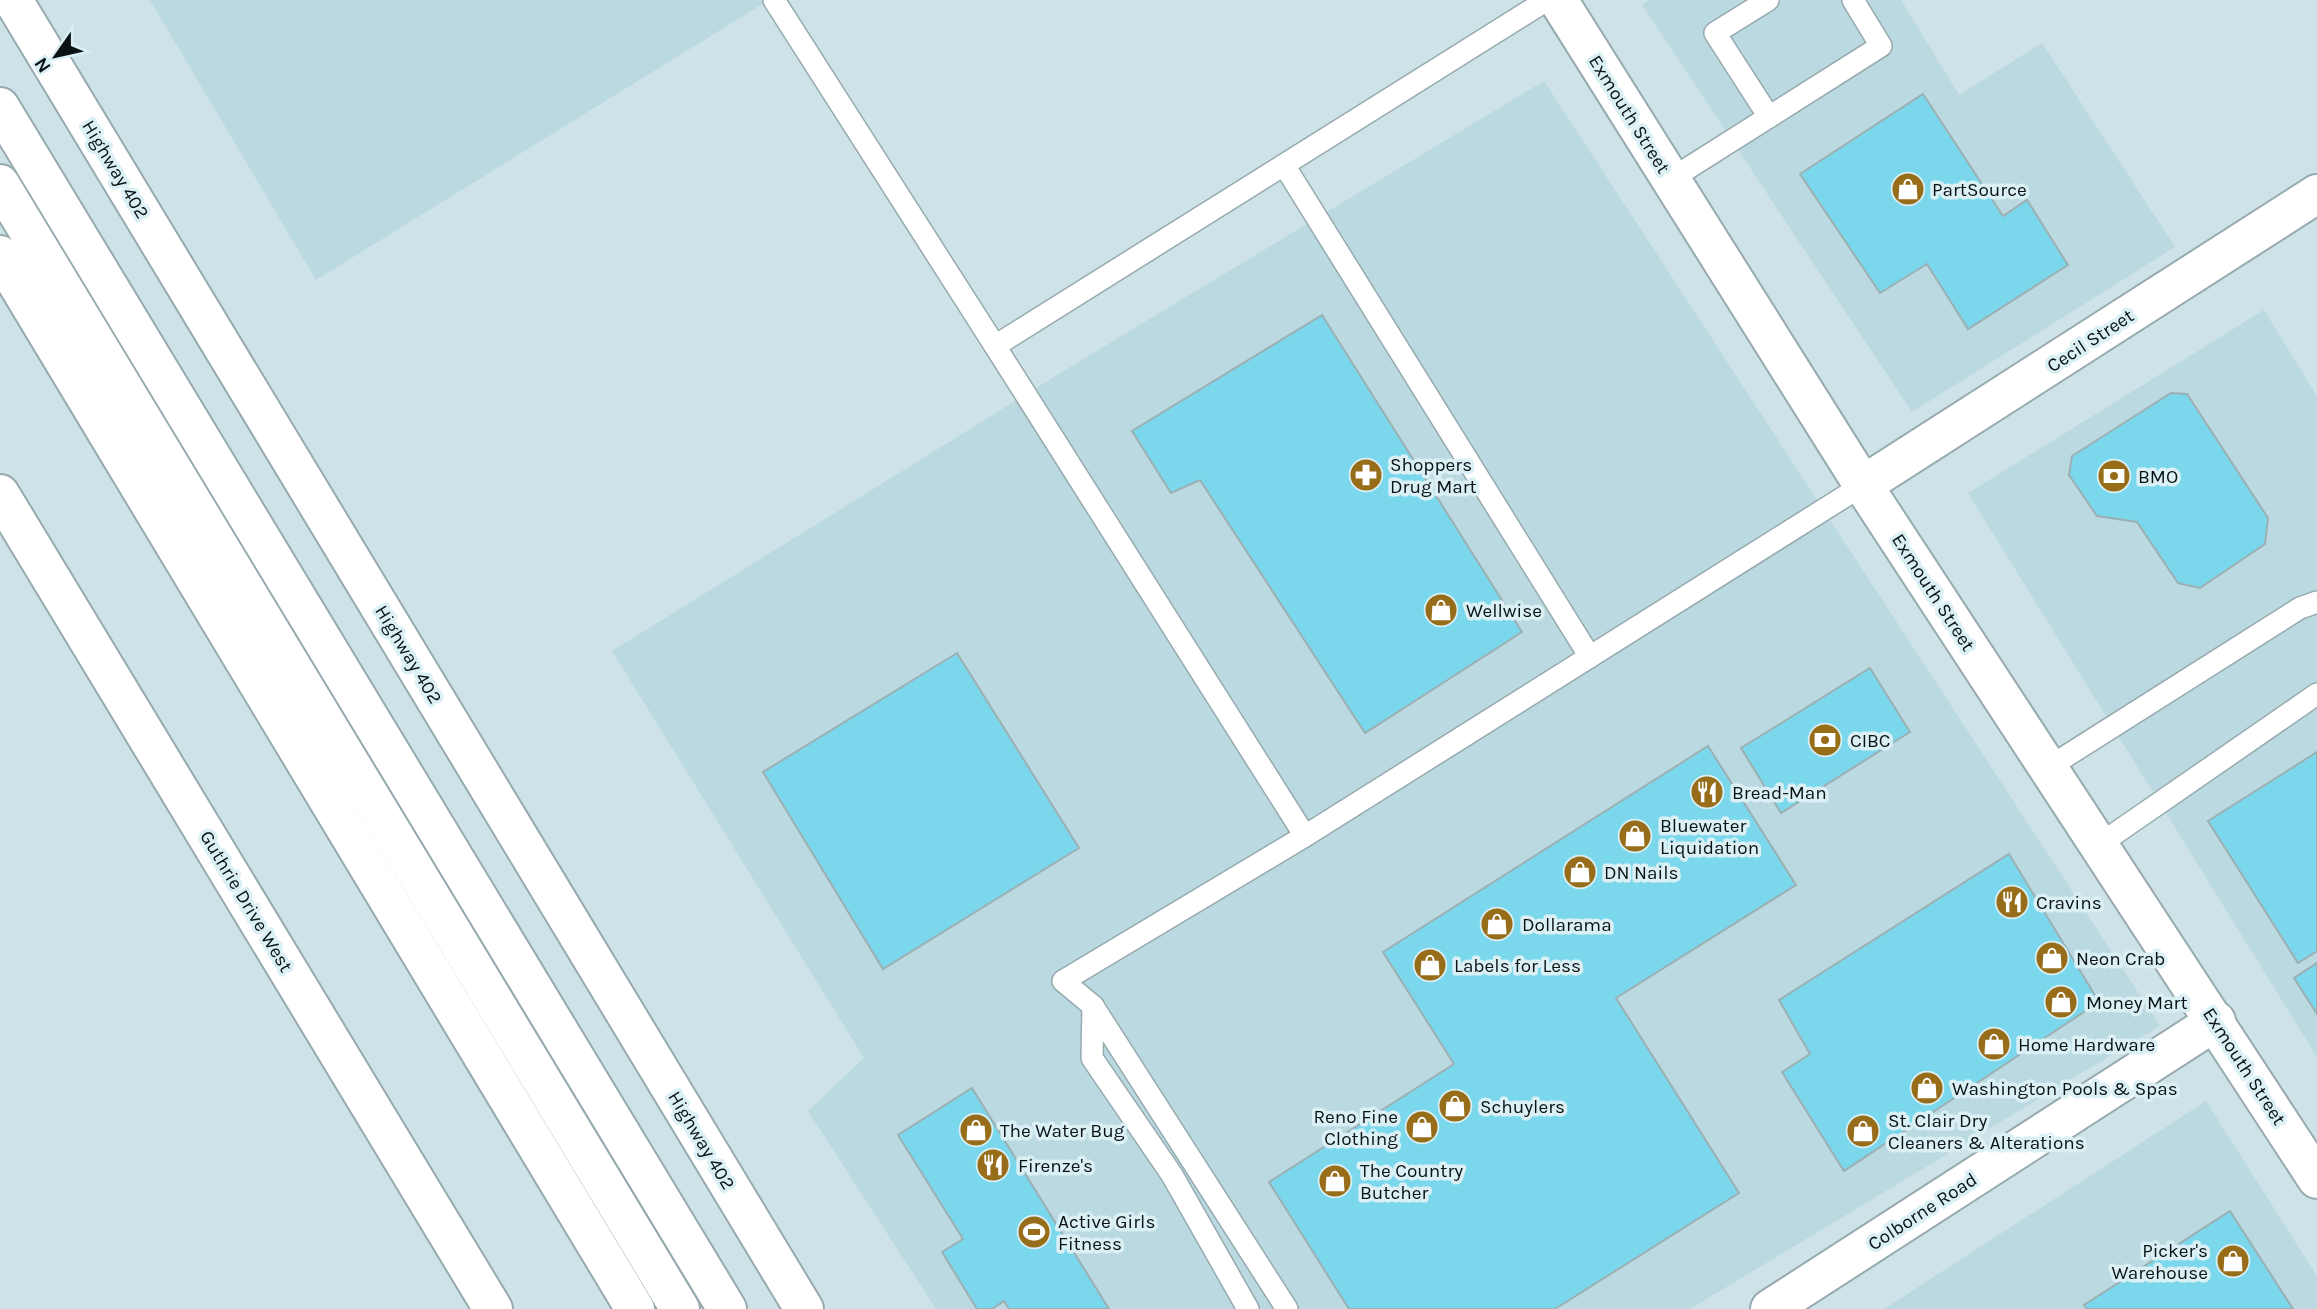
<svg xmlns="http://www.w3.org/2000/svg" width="2317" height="1309" viewBox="0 0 2317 1309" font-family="Karla,sans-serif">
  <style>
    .built { fill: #bbd9e0 }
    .building { fill: #7bd8ec; stroke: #9cb0b4; stroke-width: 2 }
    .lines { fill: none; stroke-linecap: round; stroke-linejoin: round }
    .service-casing { stroke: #96aaaf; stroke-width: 24 }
    .minor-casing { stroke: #96aaaf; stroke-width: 42 }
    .secondary-casing { stroke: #96aaaf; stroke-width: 42 }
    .motorway-casing { stroke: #96aaaf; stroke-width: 42 }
    .service { stroke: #fff; stroke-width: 21 }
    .minor { stroke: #fff; stroke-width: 38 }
    .secondary { stroke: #fff; stroke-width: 38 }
    .motorway { stroke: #fff; stroke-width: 38 }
    .labels { text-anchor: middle; stroke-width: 7; stroke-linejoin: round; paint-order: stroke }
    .street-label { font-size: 19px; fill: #0b1214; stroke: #dbf0f5 }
    .poi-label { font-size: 19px; fill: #0b1214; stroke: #dbf0f5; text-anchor: start }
  </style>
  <rect width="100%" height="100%" fill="#cee3e7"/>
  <g class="built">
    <polygon points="150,0 769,0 316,280"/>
    <polygon points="1650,0 1901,0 1959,95 2042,43 2175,247 1912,412 1642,5"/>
    <polygon points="1544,81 2160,1026 1690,1309 936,1309 808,1111 864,1058 612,651 1075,364"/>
    <polygon points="2264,310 2317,396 2317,1057 1968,493"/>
    <polygon points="2206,1101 2317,1276 2317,1309 1884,1309"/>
  </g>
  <g class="building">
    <polygon points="1923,94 2003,216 2027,200 2068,265 1968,329 1927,264 1880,293 1800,174"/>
    <polygon points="1322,315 1522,632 1365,733 1200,480 1171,493 1132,431"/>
    <polygon points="2171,393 2187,394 2268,518 2265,544 2200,588 2178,583 2137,522 2097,516 2069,475 2072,456"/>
    <polygon points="957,653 1079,848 883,969 763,772"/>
    <polygon points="1870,668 1910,732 1781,813 1741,748"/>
    <polygon points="1708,746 1796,885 1616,998 1739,1193 1555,1309 1349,1309 1269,1182 1454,1064 1383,952"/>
    <polygon points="2317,752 2317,951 2298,963 2208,821"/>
    <polygon points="2009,854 2099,1002 1844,1171 1782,1072 1810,1054 1779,1000"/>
    <polygon points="2317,963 2317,1014 2294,978"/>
    <polygon points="972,1088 1109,1309 1009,1309 1004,1301 992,1309 977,1309 942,1252 963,1239 898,1135"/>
    <polygon points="2230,1211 2293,1309 2087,1309 2084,1305"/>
  </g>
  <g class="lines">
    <defs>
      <g id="service">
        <polyline points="774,0 995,346"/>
        <polyline points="1768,0 1715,33 1769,117"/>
        <polyline points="1284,165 1590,657"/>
        <polyline points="1671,179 1881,46 1853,0"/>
        <polyline points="2049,767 2300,608 2317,602"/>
        <polyline points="1305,836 995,346 1547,0"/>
        <polyline points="2100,844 2317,694"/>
        <polyline points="1093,1006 1092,1058 1172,1175 1248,1309"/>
        <polyline points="1287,1309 1093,1006 1063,981 1305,836 1863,485"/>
      </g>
      <g id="minor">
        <polyline points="1863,485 2317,194"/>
        <polyline points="0,494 493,1309"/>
        <polyline points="1770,1309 2216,1021"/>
      </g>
      <polyline id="secondary" points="1558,0 1863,485 2317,1179"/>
      <g id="motorway">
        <polyline points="13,0 804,1309"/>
        <polyline points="0,107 727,1309"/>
        <polyline points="0,184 680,1309"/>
        <polyline points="0,255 635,1309"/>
      </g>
    </defs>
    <use href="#service" class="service-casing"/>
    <use href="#minor" class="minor-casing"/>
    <use href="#secondary" class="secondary-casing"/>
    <use href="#motorway" class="motorway-casing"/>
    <use href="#service" class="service"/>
    <use href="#minor" class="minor"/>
    <use href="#secondary" class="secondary"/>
    <use href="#motorway" class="motorway"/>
  </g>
  <defs>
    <symbol id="shop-disc" viewBox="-11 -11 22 22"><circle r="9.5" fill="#976d1a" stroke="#dbf0f5"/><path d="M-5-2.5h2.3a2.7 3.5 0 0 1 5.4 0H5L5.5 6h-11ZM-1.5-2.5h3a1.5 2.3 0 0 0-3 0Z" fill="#fff"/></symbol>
    <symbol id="pharmacy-disc" viewBox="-11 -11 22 22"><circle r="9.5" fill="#976d1a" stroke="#dbf0f5"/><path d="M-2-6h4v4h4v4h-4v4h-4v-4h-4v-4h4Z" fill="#fff"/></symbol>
    <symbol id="bank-disc" viewBox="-11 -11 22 22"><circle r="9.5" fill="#976d1a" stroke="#dbf0f5"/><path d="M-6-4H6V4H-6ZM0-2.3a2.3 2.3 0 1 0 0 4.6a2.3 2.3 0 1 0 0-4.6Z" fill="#fff"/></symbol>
    <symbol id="restaurant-disc" viewBox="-11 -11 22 22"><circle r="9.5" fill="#976d1a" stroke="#dbf0f5"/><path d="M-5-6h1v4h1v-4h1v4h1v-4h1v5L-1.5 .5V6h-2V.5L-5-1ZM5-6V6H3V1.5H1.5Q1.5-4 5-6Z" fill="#fff"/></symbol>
    <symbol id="stadium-disc" viewBox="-11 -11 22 22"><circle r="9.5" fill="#976d1a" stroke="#dbf0f5"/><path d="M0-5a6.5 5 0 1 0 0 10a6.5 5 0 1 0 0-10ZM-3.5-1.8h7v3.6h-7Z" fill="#fff"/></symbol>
  </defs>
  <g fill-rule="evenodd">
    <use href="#shop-disc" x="1889" y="170" width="38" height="38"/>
    <use href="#pharmacy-disc" x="1347" y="456" width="38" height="38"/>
    <use href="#bank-disc" x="2095" y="457" width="38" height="38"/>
    <use href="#shop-disc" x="1422" y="591" width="38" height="38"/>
    <use href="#bank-disc" x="1806" y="721" width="38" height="38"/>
    <use href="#restaurant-disc" x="1688" y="773" width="38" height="38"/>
    <use href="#shop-disc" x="1616" y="817" width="38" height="38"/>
    <use href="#shop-disc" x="1561" y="853" width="38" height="38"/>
    <use href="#restaurant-disc" x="1993" y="883" width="38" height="38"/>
    <use href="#shop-disc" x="1478" y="905" width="38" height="38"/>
    <use href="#shop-disc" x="2033" y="939" width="38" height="38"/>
    <use href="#shop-disc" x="1411" y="946" width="38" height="38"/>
    <use href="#shop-disc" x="2042" y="983" width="38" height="38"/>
    <use href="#shop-disc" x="1975" y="1025" width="38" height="38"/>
    <use href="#shop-disc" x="1908" y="1069" width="38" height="38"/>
    <use href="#shop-disc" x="1436" y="1087" width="38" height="38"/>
    <use href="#shop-disc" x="1403" y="1108" width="38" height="38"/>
    <use href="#shop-disc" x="957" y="1111" width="38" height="38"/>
    <use href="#shop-disc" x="1844" y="1112" width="38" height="38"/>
    <use href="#restaurant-disc" x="974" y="1146" width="38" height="38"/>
    <use href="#shop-disc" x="1316" y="1162" width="38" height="38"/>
    <use href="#stadium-disc" x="1015" y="1213" width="38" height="38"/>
    <use href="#shop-disc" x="2214" y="1242" width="38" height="38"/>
  </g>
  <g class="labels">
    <g class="street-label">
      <text transform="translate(1630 114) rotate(58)" y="7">Exmouth Street</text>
      <text transform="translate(116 169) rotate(59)" y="7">Highway 402</text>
      <text transform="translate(2090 340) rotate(-33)" y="7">Cecil Street</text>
      <text transform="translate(1934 592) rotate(57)" y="7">Exmouth Street</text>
      <text transform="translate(409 654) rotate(59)" y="7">Highway 402</text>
      <text transform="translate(247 901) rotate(59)" y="7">Guthrie Drive West</text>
      <text transform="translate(2245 1066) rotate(57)" y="7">Exmouth Street</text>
      <text transform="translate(702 1140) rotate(59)" y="7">Highway 402</text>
      <text transform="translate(1922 1211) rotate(-33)" y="7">Colborne Road</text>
    </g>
    <g class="poi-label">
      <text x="1932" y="196">PartSource</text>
      <text x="1390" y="471">Shoppers<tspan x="1390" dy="22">Drug Mart</tspan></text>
      <text x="2138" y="483">BMO</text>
      <text x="1466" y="617">Wellwise</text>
      <text x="1850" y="747">CIBC</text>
      <text x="1732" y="799">Bread-Man</text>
      <text x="1660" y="832">Bluewater<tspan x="1660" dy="22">Liquidation</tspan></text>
      <text x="1604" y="879">DN Nails</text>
      <text x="2036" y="909">Cravins</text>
      <text x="1522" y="931">Dollarama</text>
      <text x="2076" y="965">Neon Crab</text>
      <text x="1454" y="972">Labels for Less</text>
      <text x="2086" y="1009">Money Mart</text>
      <text x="2018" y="1051">Home Hardware</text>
      <text x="1952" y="1095">Washington Pools &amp; Spas</text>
      <text x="1480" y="1113">Schuylers</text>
      <text x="1398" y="1123" text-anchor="end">Reno Fine<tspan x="1398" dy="22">Clothing</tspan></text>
      <text x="1888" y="1127">St. Clair Dry<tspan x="1888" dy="22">Cleaners &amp; Alterations</tspan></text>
      <text x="1000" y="1137">The Water Bug</text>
      <text x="1018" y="1172">Firenze's</text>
      <text x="1360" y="1177">The Country<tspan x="1360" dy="22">Butcher</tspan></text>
      <text x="1058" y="1228">Active Girls<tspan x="1058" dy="22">Fitness</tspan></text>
      <text x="2208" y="1257" text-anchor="end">Picker's<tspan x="2208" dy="22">Warehouse</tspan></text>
    </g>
  </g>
  <g transform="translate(56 56) rotate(236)" stroke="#dbf0f5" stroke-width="5" paint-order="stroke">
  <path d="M0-5L12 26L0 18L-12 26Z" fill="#0b1214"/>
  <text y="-10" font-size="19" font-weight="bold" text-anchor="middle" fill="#0b1214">N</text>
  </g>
</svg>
